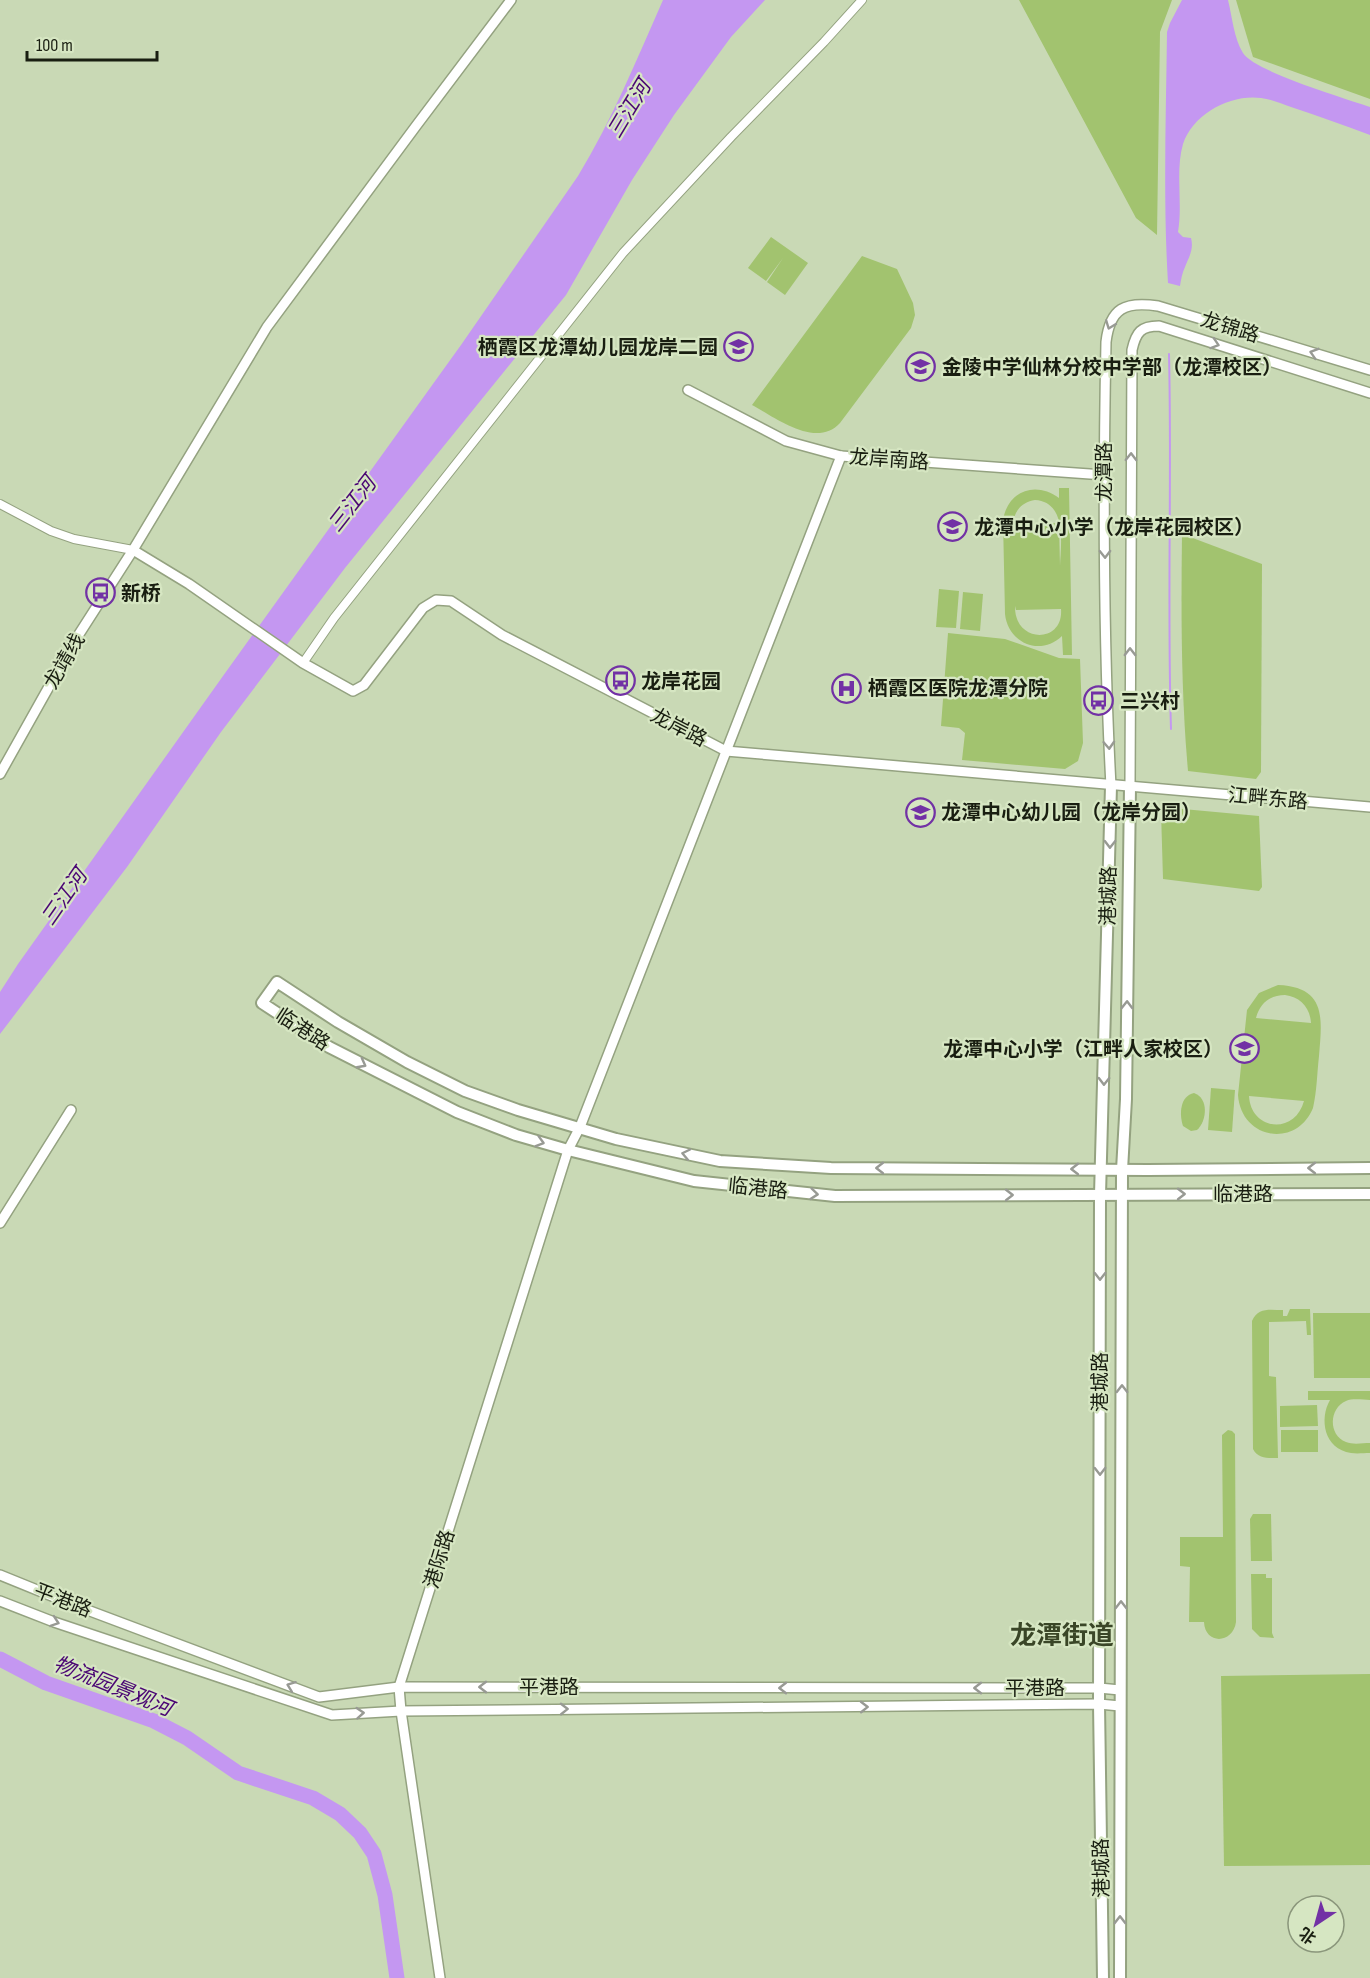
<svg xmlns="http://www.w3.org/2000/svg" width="1370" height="1978" viewBox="0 0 1370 1978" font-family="'Sofia Sans Condensed','Noto Sans SC',sans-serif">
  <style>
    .green { fill: #a2c36f; fill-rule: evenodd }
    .water { fill: #c497f1 }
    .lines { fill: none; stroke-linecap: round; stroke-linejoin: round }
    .stream { stroke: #c497f1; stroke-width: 2 }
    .river { stroke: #c497f1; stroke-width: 15 }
    .minor-casing { stroke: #94a280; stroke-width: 10 }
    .tertiary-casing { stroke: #94a280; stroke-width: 12 }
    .secondary-casing { stroke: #94a280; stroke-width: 14 }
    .minor { stroke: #fff; stroke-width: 8 }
    .tertiary { stroke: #fff; stroke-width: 9 }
    .secondary { stroke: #fff; stroke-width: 10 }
    .oneway { stroke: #989a94 }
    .labels { text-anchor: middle; stroke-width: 4.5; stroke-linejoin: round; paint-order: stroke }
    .street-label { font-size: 20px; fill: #191e11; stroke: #d6e6c2 }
    .poi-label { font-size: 20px; font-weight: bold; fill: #191e11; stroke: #d6e6c2; text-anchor: start }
    .water-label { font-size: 21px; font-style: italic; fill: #4a0574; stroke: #d6e6c2 }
    .district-label { font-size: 26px; font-weight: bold; fill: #3a4627; stroke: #d6e6c2 }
  </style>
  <rect width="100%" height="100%" fill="#c9d9b5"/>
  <g class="green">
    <polygon points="1019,0 1172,0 1160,32 1157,235 1136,218"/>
    <polygon points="1236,0 1370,0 1370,99 1253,57"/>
    <polygon points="771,237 808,263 785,295 767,282 783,258 766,281 748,268"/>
    <path d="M 862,256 L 897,269 L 913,303 L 915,315 L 911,328 L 840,423 C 816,449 776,418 752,405 Z"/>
    <path d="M 1059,488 L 1069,488 L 1072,655 L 1063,655 L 1062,636 C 1040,657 1008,643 1005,614 L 1003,520 C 1008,490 1036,481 1059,498 ZM 1035,500 C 1067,502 1061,543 1060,566 L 1059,523 L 1013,524 C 1014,511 1022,502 1035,500 ZM 1015,606 L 1016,610 L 1061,609 C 1064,644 1014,644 1015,606 Z"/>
    <path d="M 1182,534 L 1262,564 L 1261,772 L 1256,779 L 1188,771 C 1181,693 1181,613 1182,534 Z"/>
    <polygon points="939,589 959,591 956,628 936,627"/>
    <polygon points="963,592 983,594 980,631 960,629"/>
    <polygon points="948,633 1005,639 1059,658 1080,659 1083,743 1078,761 1065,769 962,760 965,733 959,728 941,726"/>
    <polygon points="1172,808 1259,816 1262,887 1259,891 1163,879 1161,811"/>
    <path d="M 1278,985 C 1327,987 1322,1019 1319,1056 C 1317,1073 1317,1091 1313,1108 C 1296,1149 1241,1139 1238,1095 L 1247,1010 L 1259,993 ZM 1285,995 C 1300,997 1310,1007 1311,1023 L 1256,1018 C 1260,1003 1270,995 1285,995 ZM 1249,1096 L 1304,1101 C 1295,1135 1251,1131 1249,1096 Z"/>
    <polygon points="1211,1088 1235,1090 1232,1132 1208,1130"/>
    <path d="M 1194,1093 C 1209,1098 1207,1121 1197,1130 L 1191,1131 L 1183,1126 C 1179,1114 1180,1096 1194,1093 Z"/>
    <path d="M 1290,1309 L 1310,1309 L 1311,1335 L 1307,1335 L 1306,1321 L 1269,1322 L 1269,1376 L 1276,1377 L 1278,1458 C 1268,1458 1258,1459 1253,1449 L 1252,1321 C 1258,1307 1269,1310 1283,1310 L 1283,1316 L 1287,1316 Z"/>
    <polygon points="1370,1313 1370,1378 1314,1378 1313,1313"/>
    <path d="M 1308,1391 L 1370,1391 L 1370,1400 C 1363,1400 1353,1398 1346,1401 C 1329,1408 1328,1435 1346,1442 C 1353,1445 1363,1443 1370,1443 L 1370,1453 C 1364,1453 1357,1454 1351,1453 C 1324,1449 1319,1419 1330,1400 L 1308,1400 Z"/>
    <polygon points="1317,1405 1318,1426 1280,1427 1280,1406"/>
    <path d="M 1228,1430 L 1232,1431 L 1235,1434 L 1236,1622 C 1233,1644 1205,1645 1204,1622 L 1189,1622 L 1190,1567 L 1180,1566 L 1180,1537 L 1223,1537 L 1222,1435 Z"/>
    <rect x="1281" y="1430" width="37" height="22"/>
    <polygon points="1253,1514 1271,1514 1272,1561 1251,1561 1250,1519"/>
    <polygon points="1251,1574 1266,1574 1266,1578 1272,1578 1272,1633 1274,1638 1260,1637 1252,1629"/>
    <polygon points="1370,1674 1370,1865 1224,1866 1221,1676"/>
  </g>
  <g class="water">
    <path d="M 663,0 L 765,0 L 731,37 L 674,115 L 632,180 L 566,295 L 345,568 L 221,732 L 127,867 L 0,1034 L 0,992 L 18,964 L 223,676 L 461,345 L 578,176 C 612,120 637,59 663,0 Z"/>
    <path d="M 1182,0 L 1228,0 C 1232,16 1234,39 1243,53 C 1255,72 1345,98 1370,107 L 1370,135 C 1344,125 1318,116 1291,107 C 1282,104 1271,99 1261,98 C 1230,94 1193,114 1183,144 C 1175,172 1183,203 1178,232 L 1183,237 L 1191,238 C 1194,249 1189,257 1185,267 C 1182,273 1181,280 1180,286 L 1168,283 C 1163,200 1166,116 1167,32 L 1170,23 Z"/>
  </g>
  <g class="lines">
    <path class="stream" d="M 1169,354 C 1172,479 1167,604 1171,729"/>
    <polyline class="river" points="0,1659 46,1683 154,1721 187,1738 238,1773 313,1798 340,1814 360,1833 374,1854 385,1895 397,1978"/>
    <defs>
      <g id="minor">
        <polyline points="0,504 51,531 74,539 133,550"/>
        <polyline points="303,663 334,618 623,253 731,137 824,42 862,0"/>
      </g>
      <g id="tertiary">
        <polyline points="688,390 786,441 841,456 1104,475"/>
        <polyline points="133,550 189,584 303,663 353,691 364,685 423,608 436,600 451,601 502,635 726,751 1370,807"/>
        <polyline points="0,774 74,642 133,550 267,327 416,126 511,0"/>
        <path d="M 1111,786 C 1103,638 1103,490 1106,342 C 1110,308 1125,301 1158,306 L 1370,370"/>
        <path d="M 1130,787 L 1132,350 C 1136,332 1141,326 1159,326 L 1370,393"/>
        <polyline points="0,1223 71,1110"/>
        <polyline points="0,1575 74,1605 319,1697 399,1687 1099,1688 1120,1690"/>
        <polyline points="0,1601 54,1622 332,1715 401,1711 1099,1704 1120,1706"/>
        <polyline points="440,1978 401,1711 399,1687 568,1150 580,1127 841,456"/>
      </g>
      <g id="secondary">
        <polyline points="1370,1168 1148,1170 831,1168 720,1161 616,1139 518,1110 465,1091 407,1062 338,1022 277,982 262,1003 329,1047 457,1112 516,1135 568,1150 694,1181 835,1196 1370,1194"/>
        <polyline points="1103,1978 1099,1704 1100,1195 1111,786"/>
        <polyline points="1120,1978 1122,1170 1126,1099 1130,787"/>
      </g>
    </defs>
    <use href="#minor" class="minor-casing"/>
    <use href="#tertiary" class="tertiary-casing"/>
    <use href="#secondary" class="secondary-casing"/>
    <use href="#minor" class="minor"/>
    <use href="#tertiary" class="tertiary"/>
    <use href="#secondary" class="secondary"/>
  </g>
  <defs><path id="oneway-chevron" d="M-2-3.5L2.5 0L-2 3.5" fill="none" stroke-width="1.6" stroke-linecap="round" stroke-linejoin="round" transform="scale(1.5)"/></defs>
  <g class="oneway">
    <use href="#oneway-chevron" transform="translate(1110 325) rotate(111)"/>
    <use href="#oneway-chevron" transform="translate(1215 344) rotate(18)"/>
    <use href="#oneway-chevron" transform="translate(1314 353) rotate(-163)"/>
    <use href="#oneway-chevron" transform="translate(1131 457) rotate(-89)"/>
    <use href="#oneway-chevron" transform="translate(1105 554) rotate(89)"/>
    <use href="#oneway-chevron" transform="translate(1130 652) rotate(-90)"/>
    <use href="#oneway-chevron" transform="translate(1109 745) rotate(87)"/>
    <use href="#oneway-chevron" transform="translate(1110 844) rotate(91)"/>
    <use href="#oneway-chevron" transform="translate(1127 1005) rotate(-89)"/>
    <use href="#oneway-chevron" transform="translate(362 1064) rotate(28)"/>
    <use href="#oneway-chevron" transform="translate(1104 1081) rotate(91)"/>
    <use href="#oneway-chevron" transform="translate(540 1142) rotate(16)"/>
    <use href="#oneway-chevron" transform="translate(686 1154) rotate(-168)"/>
    <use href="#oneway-chevron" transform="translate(880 1168) rotate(-180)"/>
    <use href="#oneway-chevron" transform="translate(1312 1168) rotate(180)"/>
    <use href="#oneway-chevron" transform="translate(1075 1169) rotate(-180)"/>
    <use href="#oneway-chevron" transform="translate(814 1194) rotate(6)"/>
    <use href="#oneway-chevron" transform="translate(1181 1194)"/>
    <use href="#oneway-chevron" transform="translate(1009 1195)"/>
    <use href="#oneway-chevron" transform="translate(1100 1276) rotate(90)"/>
    <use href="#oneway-chevron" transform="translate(1122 1389) rotate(-90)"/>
    <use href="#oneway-chevron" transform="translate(1100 1471) rotate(90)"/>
    <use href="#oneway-chevron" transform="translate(1121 1605) rotate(-90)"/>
    <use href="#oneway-chevron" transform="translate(55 1622) rotate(19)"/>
    <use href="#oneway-chevron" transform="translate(291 1686) rotate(-159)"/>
    <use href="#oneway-chevron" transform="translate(483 1687) rotate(-180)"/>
    <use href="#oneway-chevron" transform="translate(783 1688) rotate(-180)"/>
    <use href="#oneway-chevron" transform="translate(978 1688) rotate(-180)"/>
    <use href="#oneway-chevron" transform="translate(864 1707) rotate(-1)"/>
    <use href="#oneway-chevron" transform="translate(564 1709) rotate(-1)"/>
    <use href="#oneway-chevron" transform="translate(360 1713) rotate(-4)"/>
    <use href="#oneway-chevron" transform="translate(1120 1920) rotate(-90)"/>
  </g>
  <defs>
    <symbol id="school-ring" viewBox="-11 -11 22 22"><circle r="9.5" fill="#d6e6c2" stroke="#7231a5" stroke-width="1.5"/><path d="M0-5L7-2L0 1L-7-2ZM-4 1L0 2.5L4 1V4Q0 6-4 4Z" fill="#7231a5"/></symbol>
    <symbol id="bus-ring" viewBox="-11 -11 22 22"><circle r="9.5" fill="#d6e6c2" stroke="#7231a5" stroke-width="1.5"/><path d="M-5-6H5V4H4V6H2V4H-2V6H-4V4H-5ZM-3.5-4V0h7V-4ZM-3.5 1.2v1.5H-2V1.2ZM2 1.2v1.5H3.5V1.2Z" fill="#7231a5"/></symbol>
    <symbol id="hospital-ring" viewBox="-11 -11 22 22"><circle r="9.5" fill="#d6e6c2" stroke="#7231a5" stroke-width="1.5"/><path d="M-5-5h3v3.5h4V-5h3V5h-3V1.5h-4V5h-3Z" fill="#7231a5"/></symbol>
  </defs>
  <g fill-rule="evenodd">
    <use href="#school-ring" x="722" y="330" width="33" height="33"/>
    <use href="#school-ring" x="904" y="350" width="33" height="33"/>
    <use href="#school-ring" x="936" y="510" width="33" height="33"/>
    <use href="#bus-ring" x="84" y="576" width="33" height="33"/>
    <use href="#bus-ring" x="604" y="664" width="33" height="33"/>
    <use href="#hospital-ring" x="830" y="672" width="33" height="33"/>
    <use href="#bus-ring" x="1082" y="684" width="33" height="33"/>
    <use href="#school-ring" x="904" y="796" width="33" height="33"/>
    <use href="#school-ring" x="1228" y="1032" width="33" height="33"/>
  </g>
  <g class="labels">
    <g class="street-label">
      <text transform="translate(1230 327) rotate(17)" y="7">龙锦路</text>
      <text transform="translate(889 459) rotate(4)" y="7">龙岸南路</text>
      <text transform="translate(1104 472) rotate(-90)" y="7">龙潭路</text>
      <text transform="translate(64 661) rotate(-60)" y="7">龙靖线</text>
      <text transform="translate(679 727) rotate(27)" y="7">龙岸路</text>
      <text transform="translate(1268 798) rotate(5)" y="7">江畔东路</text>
      <text transform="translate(1108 896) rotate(-89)" y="7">港城路</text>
      <text transform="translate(303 1029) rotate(33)" y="7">临港路</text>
      <text transform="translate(758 1188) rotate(6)" y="7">临港路</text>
      <text x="1243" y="1201">临港路</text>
      <text transform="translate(1100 1382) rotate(-90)" y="7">港城路</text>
      <text transform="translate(439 1559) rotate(-73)" y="7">港际路</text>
      <text transform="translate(63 1600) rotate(21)" y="7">平港路</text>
      <text x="549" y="1694">平港路</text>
      <text x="1035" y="1695">平港路</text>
      <text transform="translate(1101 1868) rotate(-91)" y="7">港城路</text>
    </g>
    <g class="poi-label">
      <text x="718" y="354" text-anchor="end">栖霞区龙潭幼儿园龙岸二园</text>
      <text x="942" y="374">金陵中学仙林分校中学部（龙潭校区）</text>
      <text x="974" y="534">龙潭中心小学（龙岸花园校区）</text>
      <text x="121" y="600">新桥</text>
      <text x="641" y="688">龙岸花园</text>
      <text x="868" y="695">栖霞区医院龙潭分院</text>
      <text x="1120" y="708">三兴村</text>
      <text x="941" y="819">龙潭中心幼儿园（龙岸分园）</text>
      <text x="1223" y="1056" text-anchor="end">龙潭中心小学（江畔人家校区）</text>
    </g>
    <g class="water-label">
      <text transform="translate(629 109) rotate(-59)" y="7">三江河</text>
      <text transform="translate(352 504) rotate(-52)" y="7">三江河</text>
      <text transform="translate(64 897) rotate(-55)" y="7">三江河</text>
      <text transform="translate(113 1686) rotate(22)" y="7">物流园景观河</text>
    </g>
    <g class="district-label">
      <text x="1062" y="1644">龙潭街道</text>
    </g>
  </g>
  <g transform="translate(1316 1924) rotate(216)"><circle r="28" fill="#d6e6c2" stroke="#8a967b" stroke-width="1.5"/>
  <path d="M0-4.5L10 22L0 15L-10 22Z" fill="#7231a5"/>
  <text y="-9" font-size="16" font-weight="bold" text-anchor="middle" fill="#191e11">北</text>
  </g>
  <path d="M27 51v9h130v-9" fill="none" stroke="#191e11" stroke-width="3"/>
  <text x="36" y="51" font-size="18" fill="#191e11" stroke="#d6e6c2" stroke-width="4.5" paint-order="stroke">100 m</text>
</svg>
